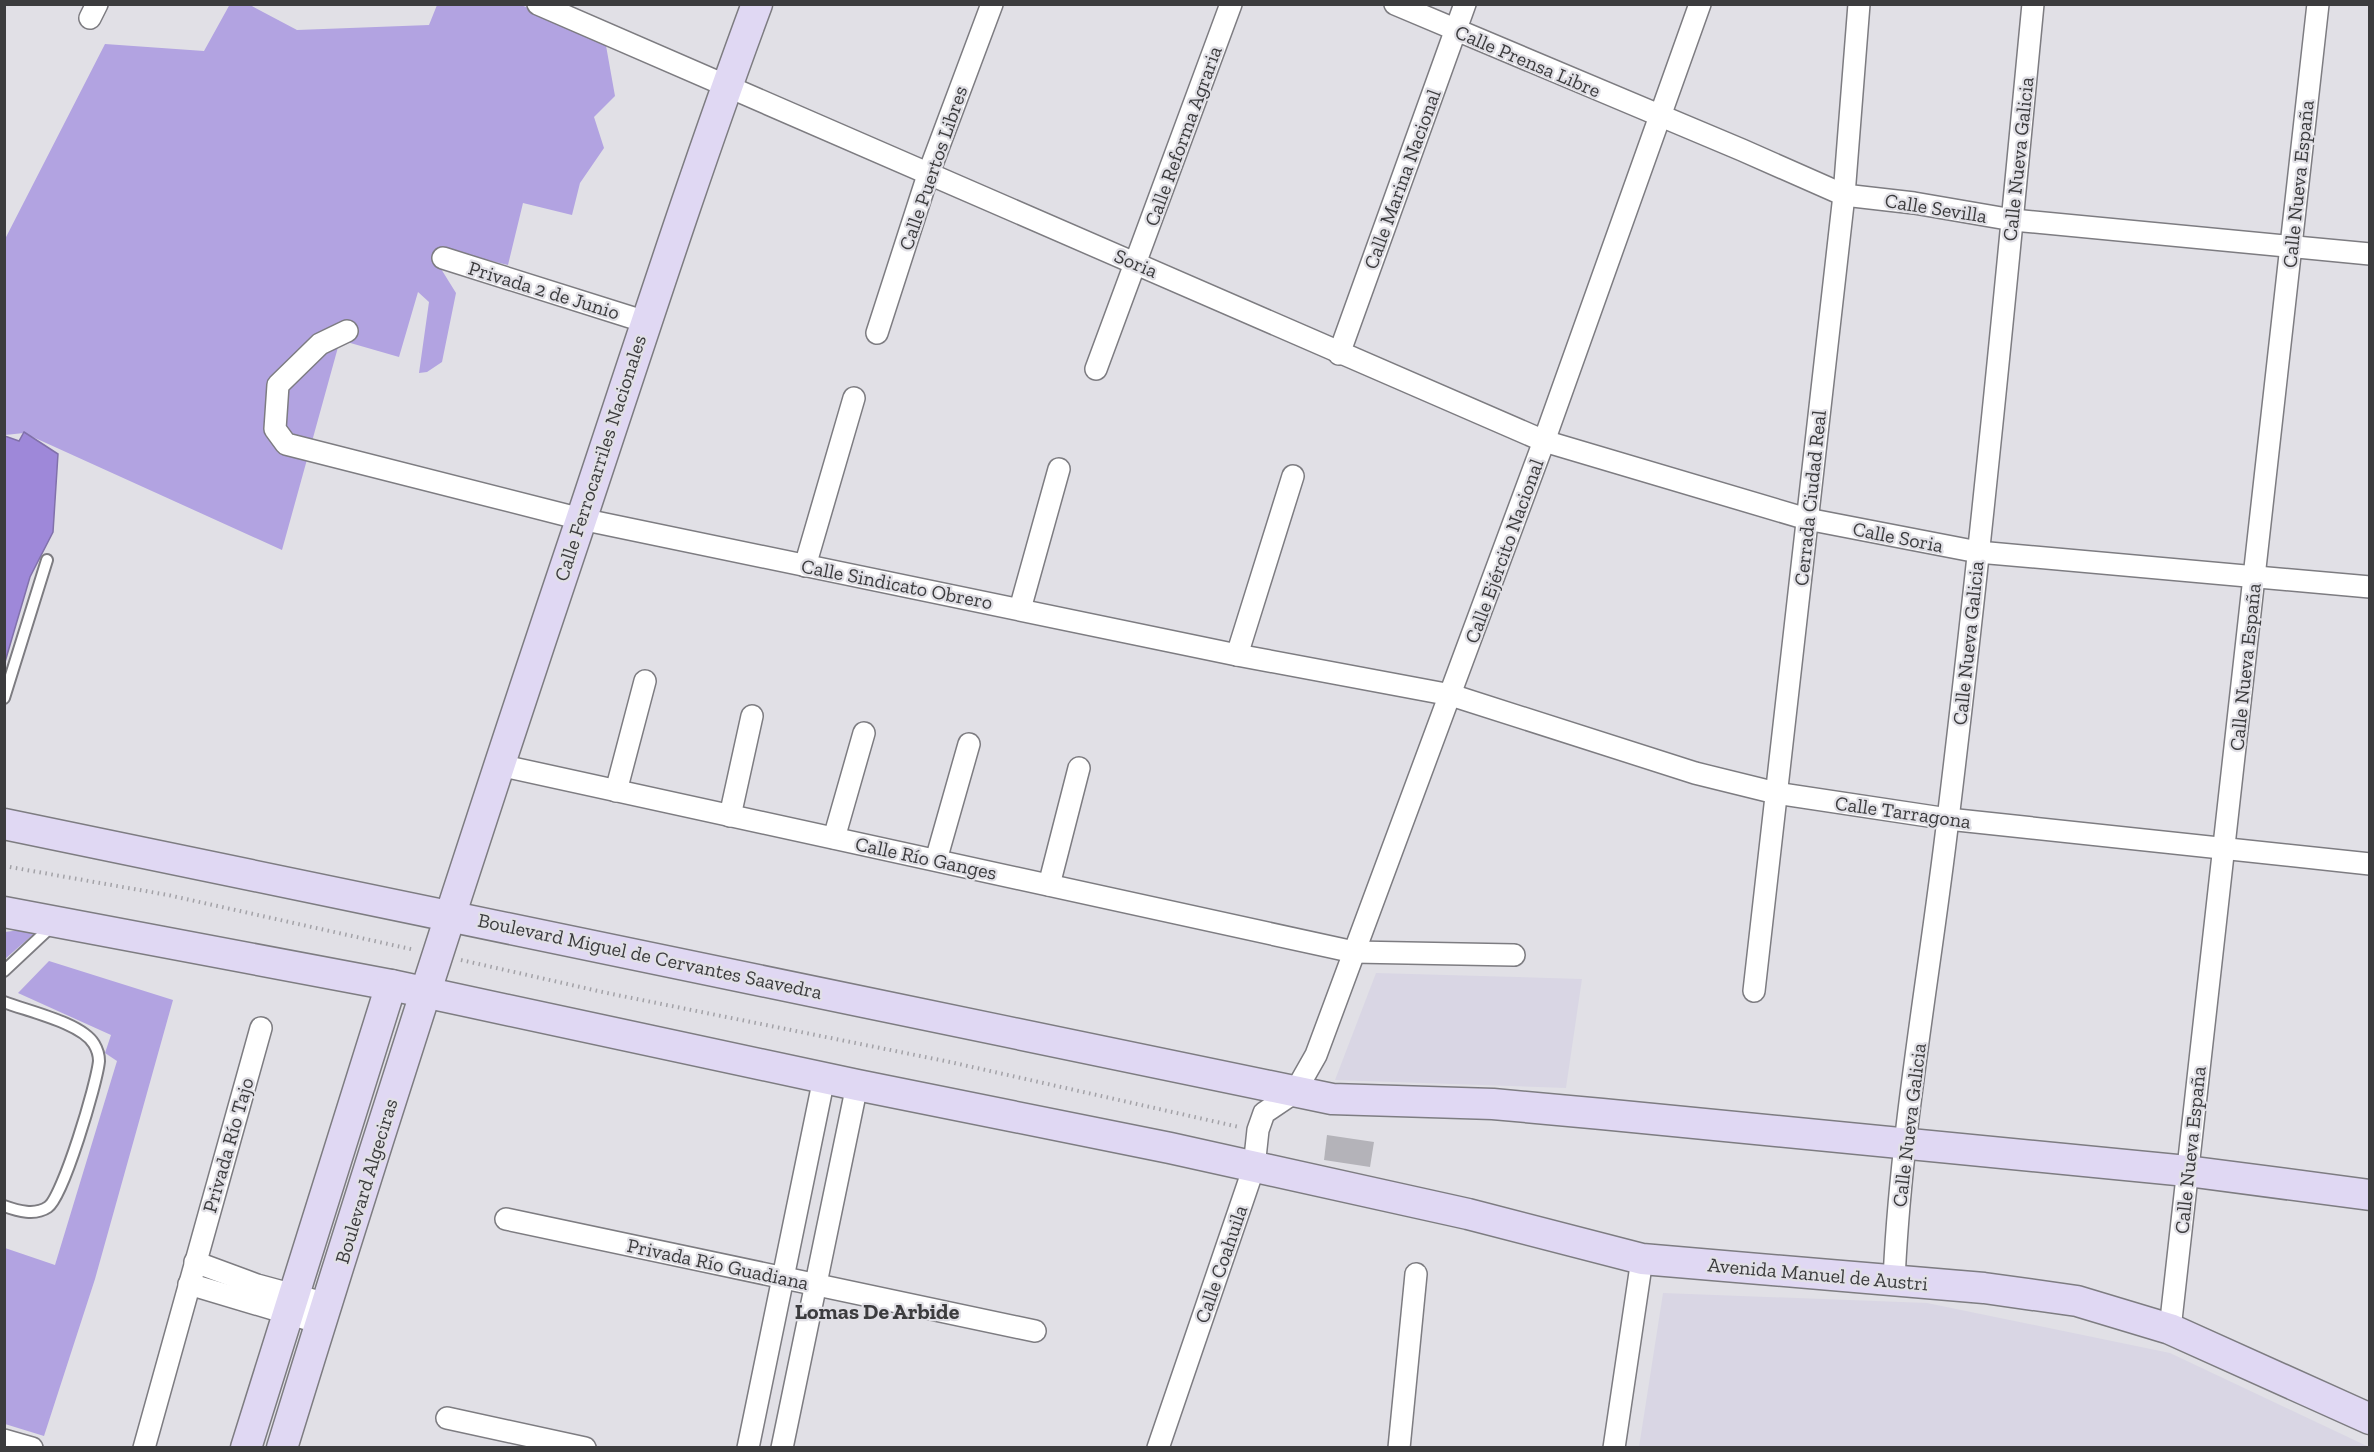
<svg xmlns="http://www.w3.org/2000/svg" width="2374" height="1452" viewBox="0 0 2374 1452" font-family="'Zilla Slab',serif">
  <style>
    .built { fill: #d9d6e4 }
    .green { fill: #b2a3e1 }
    .water { fill: #9e88d9; stroke: #8171aa; stroke-width: 1.5 }
    .building { fill: #b4b3b9 }
    .lines { fill: none; stroke-linecap: round; stroke-linejoin: round }
    .lane-casing { stroke: #7d7c81; stroke-width: 14 }
    .street-casing { stroke: #7d7c81; stroke-width: 24 }
    .secondary-casing { stroke: #7d7c81; stroke-width: 33 }
    .path { stroke: #a3a2a7; stroke-width: 4; stroke-dasharray: 1.5 4.5; stroke-linecap: butt }
    .lane { stroke: #fff; stroke-width: 10 }
    .street { stroke: #fff; stroke-width: 21 }
    .secondary { stroke: #e0d8f3; stroke-width: 30 }
    .labels { text-anchor: middle; stroke-width: 4.5; stroke-linejoin: round; paint-order: stroke }
    .street-label { font-size: 20px; fill: #3c3c3e; stroke: #e1e0e6 }
    .quarter-label { font-size: 22px; font-weight: bold; fill: #3c3c3e; stroke: #e1e0e6 }
  </style>
  <rect width="100%" height="100%" fill="#e1e0e6"/>
  <g class="built">
    <polygon points="1376,973 1582,979 1566,1088 1335,1080"/>
    <polygon points="1663,1293 1927,1303 2170,1353 2369,1447 1639,1447"/>
  </g>
  <g class="green">
    <polygon points="230,4 250,5 297,30 429,25 437,5 521,5 605,40 615,96 594,117 604,148 580,183 572,215 523,203 508,265 450,251 438,264 456,293 442,362 427,372 419,373 429,302 418,292 399,357 340,340 282,550 24,433 5,435 4,241 105,44 204,51"/>
    <polygon points="20,930 36,932 5,959 5,932"/>
    <polygon points="49,961 173,1000 95,1279 44,1436 5,1424 5,1248 55,1265 117,1061 105,1053 111,1035 18,993"/>
  </g>
  <polygon class="water" points="24,432 58,454 53,532 30,577 5,662 5,436 19,441"/>
  <polygon class="building" points="1327,1135 1374,1142 1370,1167 1324,1160"/>
  <g class="lines">
    <defs>
      <g id="lane">
        <polyline points="4,698 47,560"/>
        <polyline points="4,971 52,926"/>
        <path d="M 4,1002 C 27,1011 82,1023 94,1044 C 97,1049 99,1056 99,1061 C 97,1083 63,1197 48,1207 C 35,1216 18,1211 4,1206"/>
      </g>
      <g id="street">
        <polyline points="538,4 1544,441 1807,519 1978,552 2370,587"/>
        <polyline points="1395,4 1742,150 1844,195 1914,203 2013,220 2370,254"/>
        <polyline points="90,18 97,4"/>
        <polyline points="443,258 646,322"/>
        <polyline points="347,331 320,344 278,385 275,429 286,444 581,519 1237,655 1451,695 1695,773 1776,793 1948,819 2370,864"/>
        <polyline points="877,333 928,175 992,4"/>
        <polyline points="1339,354 1465,4"/>
        <polyline points="1096,369 1231,4"/>
        <polyline points="805,566 854,398"/>
        <polyline points="1020,609 1059,469"/>
        <polyline points="1237,655 1293,476"/>
        <polyline points="499,765 1354,952 1514,955"/>
        <polyline points="616,791 645,681"/>
        <polyline points="730,816 752,716"/>
        <polyline points="834,838 864,733"/>
        <polyline points="936,860 969,744"/>
        <polyline points="1049,885 1079,768"/>
        <polyline points="1754,991 1844,195 1859,4"/>
        <polyline points="506,1219 1035,1331"/>
        <polyline points="195,1262 257,1285 327,1304"/>
        <path d="M 1894,1280 C 1901,1126 1930,973 1948,819 C 1981,548 2007,276 2033,4"/>
        <polyline points="189,1284 320,1323"/>
        <polyline points="2170,1329 2318,4"/>
        <polyline points="447,1418 585,1448"/>
        <polyline points="4,1440 32,1448"/>
        <polyline points="144,1448 261,1028"/>
        <polyline points="748,1448 824,1078"/>
        <polyline points="782,1448 857,1085"/>
        <polyline points="1158,1448 1254,1167 1258,1130 1264,1113 1295,1092 1316,1055 1544,441 1700,4"/>
        <polyline points="1399,1448 1416,1274"/>
        <polyline points="1614,1448 1642,1259"/>
      </g>
      <g id="secondary">
        <polyline points="4,824 1332,1099 1493,1104 1602,1114 2187,1171 2370,1195"/>
        <polyline points="4,912 391,985 857,1085 1170,1148 1468,1214 1642,1259 1984,1288 2077,1301 2170,1329 2370,1419"/>
        <polyline points="246,1448 391,985"/>
        <path d="M 282,1448 C 378,1136 478,826 582,517 C 639,346 694,174 757,4"/>
      </g>
    </defs>
    <use href="#lane" class="lane-casing"/>
    <use href="#street" class="street-casing"/>
    <use href="#secondary" class="secondary-casing"/>
    <g class="path">
      <polyline points="4,866 168,895 415,950"/>
      <polyline points="461,960 607,993 950,1062 1239,1127"/>
    </g>
    <use href="#lane" class="lane"/>
    <use href="#street" class="street"/>
    <use href="#secondary" class="secondary"/>
  </g>
  <g class="labels">
    <g class="street-label">
      <text transform="translate(1528 61) rotate(23)" y="7">Calle Prensa Libre</text>
      <text transform="translate(1183 136) rotate(-70)" y="7">Calle Reforma Agraria</text>
      <text transform="translate(2018 159) rotate(-84)" y="7">Calle Nueva Galicia</text>
      <text transform="translate(933 168) rotate(-71)" y="7">Calle Puertos Libres</text>
      <text transform="translate(1402 179) rotate(-70)" y="7">Calle Marina Nacional</text>
      <text transform="translate(2298 184) rotate(-84)" y="7">Calle Nueva España</text>
      <text transform="translate(1936 208) rotate(9)" y="7">Calle Sevilla</text>
      <text transform="translate(1136 263) rotate(23)" y="7">Soria</text>
      <text transform="translate(544 290) rotate(17)" y="7">Privada 2 de Junio</text>
      <text transform="translate(600 458) rotate(-72)" y="7">Calle Ferrocarriles Nacionales</text>
      <text transform="translate(1810 498) rotate(-84)" y="7">Cerrada Ciudad Real</text>
      <text transform="translate(1898 537) rotate(11)" y="7">Calle Soria</text>
      <text transform="translate(1504 551) rotate(-70)" y="7">Calle Ejército Nacional</text>
      <text transform="translate(897 584) rotate(11)" y="7">Calle Sindicato Obrero</text>
      <text transform="translate(1968 643) rotate(-84)" y="7">Calle Nueva Galicia</text>
      <text transform="translate(2245 667) rotate(-84)" y="7">Calle Nueva España</text>
      <text transform="translate(1903 812) rotate(8)" y="7">Calle Tarragona</text>
      <text transform="translate(926 858) rotate(12)" y="7">Calle Río Ganges</text>
      <text transform="translate(650 956) rotate(12)" y="7">Boulevard Miguel de Cervantes Saavedra</text>
      <text transform="translate(1909 1125) rotate(-83)" y="7">Calle Nueva Galicia</text>
      <text transform="translate(228 1145) rotate(-74)" y="7">Privada Río Tajo</text>
      <text transform="translate(2190 1150) rotate(-84)" y="7">Calle Nueva España</text>
      <text transform="translate(366 1181) rotate(-73)" y="7">Boulevard Algeciras</text>
      <text transform="translate(718 1264) rotate(12)" y="7">Privada Río Guadiana</text>
      <text transform="translate(1221 1264) rotate(-71)" y="7">Calle Coahuila</text>
      <text transform="translate(1818 1274) rotate(5)" y="7">Avenida Manuel de Austri</text>
    </g>
    <g class="quarter-label">
      <text x="877" y="1319">Lomas De Arbide</text>
    </g>
  </g>
  <rect width="2374" height="1452" fill="none" stroke="#3c3c3e" stroke-width="12"/>
</svg>
